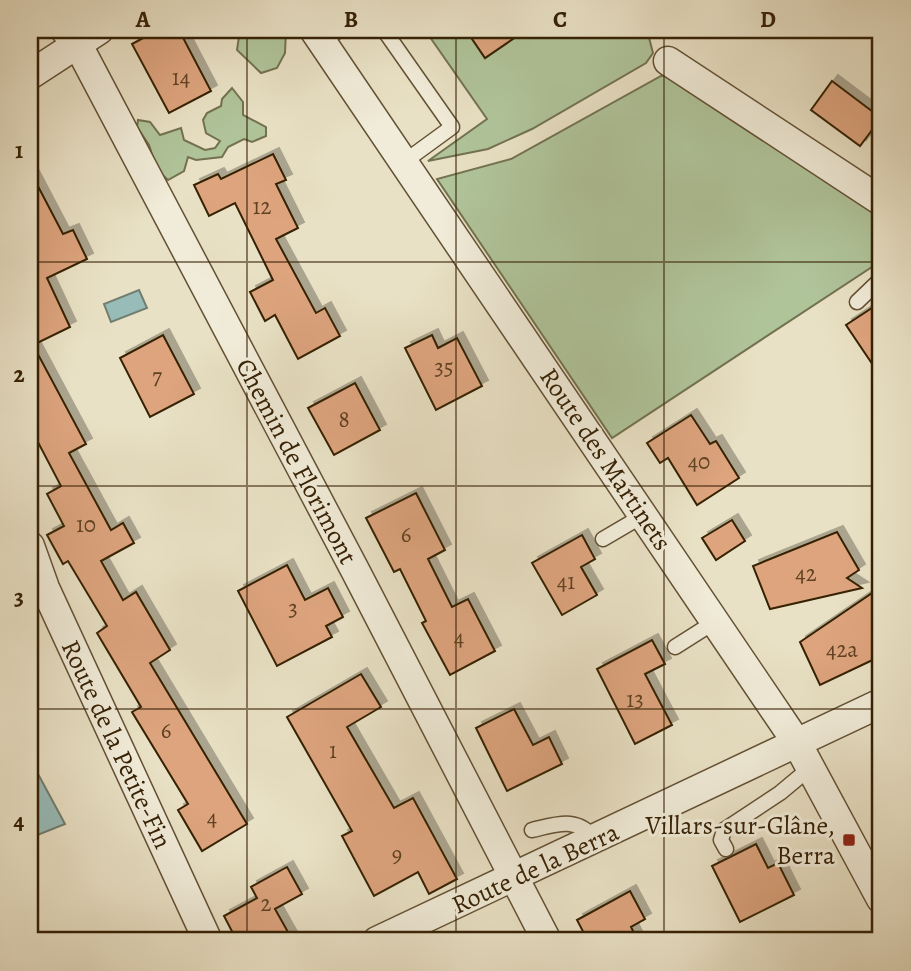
<svg xmlns="http://www.w3.org/2000/svg" width="911" height="971" viewBox="0 0 911 971" font-family="Alegreya,serif">
  <style>
    .green { fill: #b0c49a; stroke: #737250; stroke-width: 2 }
    .water { fill: #98bcb8; stroke: #717e70; stroke-width: 2 }
    .building { fill: #dda47e; stroke: #362105; stroke-width: 2; filter: url(#shadow) }
    .lines { fill: none; stroke-linecap: round; stroke-linejoin: round }
    .service-casing { stroke: #635135; stroke-width: 17 }
    .minor-casing { stroke: #635135; stroke-width: 31 }
    .service { stroke: #f1ecd9; stroke-width: 14 }
    .minor { stroke: #f1ecd9; stroke-width: 28 }
    .grid { fill: none; stroke: #362105; stroke-width: 2; stroke-opacity: 0.55 }
    .poi-dot { fill: #8f2418; stroke: #f1ecd9; stroke-width: 2.5 }
    .labels { text-anchor: middle; stroke-width: 6; stroke-linejoin: round; paint-order: stroke }
    .number-label { font-size: 23px; fill: #604223 }
    .street-label { font-size: 26px; fill: #362105; stroke: #f1ecd9 }
    .poi-label { font-size: 26px; fill: #362105; stroke: #f1ecd9; text-anchor: end }
    .neatline { fill: none; stroke: #362105; stroke-width: 2.5 }
    .grid-label { font-size: 23px; text-anchor: middle; font-weight: bold; fill: #362105 }
  </style>
  <defs>
    <filter id="shadow"><feDropShadow dx="6" dy="-6" stdDeviation="0" flood-color="#0004"/></filter>
  </defs>
  <rect width="100%" height="100%" fill="#e9e1c5"/>
  <filter id="stains"><feTurbulence type="fractalNoise" baseFrequency=".00286" numOctaves="4"/><feColorMatrix values="0 0 0 0 .2 0 0 0 0 .09 0 0 0 0 .02 0 0 0 .5 -.17"/></filter>
  <radialGradient id="worn" r=".72"><stop offset=".6" stop-color="#630" stop-opacity="0"/><stop offset="1" stop-color="#630" stop-opacity=".3"/></radialGradient>
  <g class="green">
    <polygon points="240,30 286,30 285,53 277,68 261,73 237,50"/>
    <polygon points="425,30 466,30 485,58 526,30 647,30 653,53 646,63 532,129 488,149 428,161 487,119"/>
    <polygon points="676,74 881,218 881,261 612,438 437,179 511,159 661,76"/>
    <polygon points="232,88 243,102 243,115 266,127 266,136 252,142 244,139 228,147 222,157 196,160 188,157 184,171 168,180 157,170 149,145 137,127 138,120 150,122 160,135 181,128 184,140 205,150 215,148 220,141 206,133 203,120 207,113 221,106 222,99"/>
  </g>
  <g class="water">
    <polygon points="139,290 147,308 111,322 104,304"/>
    <polygon points="30,759 65,824 30,838"/>
  </g>
  <g class="building">
    <polygon points="158,30 179,30 211,91 169,113 132,44"/>
    <polygon points="466,30 526,30 485,58"/>
    <polygon points="832,81 881,118 860,146 811,110"/>
    <polygon points="273,154 286,180 276,184 298,228 276,239 316,313 325,308 340,336 298,359 275,315 265,321 250,292 273,280 235,203 209,216 194,185 218,174 221,179"/>
    <polygon points="30,171 63,234 73,230 87,259 47,278 70,327 33,345 86,444 69,453 111,530 123,523 134,543 101,561 123,600 136,592 170,650 150,663 247,824 202,851 178,810 188,804 132,712 141,707 97,633 107,626 68,561 63,564 47,535 64,526 47,494 61,486 30,427"/>
    <polygon points="881,302 881,377 846,325"/>
    <polygon points="163,335 194,394 150,417 120,358"/>
    <polygon points="432,335 438,348 457,338 482,386 436,410 405,348"/>
    <polygon points="355,383 380,430 334,455 308,408"/>
    <polygon points="691,415 710,444 716,441 739,478 697,505 668,458 660,463 647,443"/>
    <polygon points="416,493 445,550 428,559 452,607 468,599 495,651 450,675 422,623 426,621 400,569 394,572 366,518"/>
    <polygon points="732,520 745,541 716,560 702,538"/>
    <polygon points="837,532 859,570 847,578 862,588 770,609 753,566"/>
    <polygon points="582,535 595,559 581,567 597,595 562,615 532,563"/>
    <polygon points="287,565 305,600 328,588 343,617 326,626 332,637 277,666 238,591"/>
    <polygon points="881,587 881,656 820,685 800,642"/>
    <polygon points="652,640 665,664 645,674 672,725 635,744 597,669"/>
    <polygon points="361,674 381,707 347,727 394,808 413,798 457,879 429,894 418,872 374,896 342,836 352,831 287,717"/>
    <polygon points="514,709 533,745 549,737 562,764 507,791 476,728"/>
    <polygon points="756,844 768,868 778,863 794,895 740,922 712,866"/>
    <polygon points="287,867 302,894 275,909 293,941 237,941 224,916 257,898 251,887"/>
    <polygon points="630,891 645,919 631,927 638,941 588,941 577,920"/>
  </g>
  <g class="lines">
    <defs>
      <g id="service">
        <polyline points="384,30 452,127 404,162"/>
        <polyline points="322,42 339,30"/>
        <polyline points="857,302 881,279"/>
        <polyline points="603,539 644,515"/>
        <polyline points="675,647 716,621"/>
        <path d="M 532,830 C 558,824 577,816 596,840"/>
        <polyline points="726,849 721,840 724,830 780,793 810,768"/>
      </g>
      <g id="minor">
        <polyline points="65,30 78,45 356,572 547,941"/>
        <polyline points="314,30 797,743 881,899"/>
        <polyline points="668,61 881,201"/>
        <polyline points="30,75 99,30"/>
        <polyline points="30,546 45,588 208,941"/>
        <polyline points="377,941 881,703"/>
      </g>
    </defs>
    <use href="#service" class="service-casing"/>
    <use href="#minor" class="minor-casing"/>
    <use href="#service" class="service"/>
    <use href="#minor" class="minor"/>
  </g>
  <path class="grid" d="M 247,30 L 247,941M 456,30 L 456,941M 664,30 L 664,941M 30,262 L 881,262M 30,486 L 881,486M 30,709 L 881,709"/>
  <rect class="poi-dot" x="842" y="833" width="14" height="14" rx="3.5"/>
  <g class="labels">
    <g class="number-label">
      <text x="181" y="85">14</text>
      <text x="262" y="214">12</text>
      <text x="444" y="375">35</text>
      <text x="157" y="384">7</text>
      <text x="344" y="427">8</text>
      <text x="699" y="469">40</text>
      <text x="86" y="532">10</text>
      <text x="406" y="542">6</text>
      <text x="806" y="581">42</text>
      <text x="566" y="589">41</text>
      <text x="293" y="616">3</text>
      <text x="459" y="645">4</text>
      <text x="842" y="657">42a</text>
      <text x="635" y="707">13</text>
      <text x="166" y="738">6</text>
      <text x="333" y="758">1</text>
      <text x="212" y="825">4</text>
      <text x="397" y="862">9</text>
      <text x="266" y="911">2</text>
    </g>
    <g class="street-label">
      <text transform="translate(606 459) rotate(56)" y="9">Route des Martinets</text>
      <text transform="translate(297 461) rotate(62)" y="9">Chemin de Florimont</text>
      <text transform="translate(117 744) rotate(65)" y="9">Route de la Petite-Fin</text>
      <text transform="translate(535 868) rotate(-25)" y="9">Route de la Berra</text>
    </g>
    <g class="poi-label">
      <text x="835" y="834">Villars-sur-Glâne,<tspan x="835" dy="30">Berra</tspan></text>
    </g>
  </g>
  <rect width="911" height="971" fill="none" stroke="#e9e1c5" stroke-width="77"/>
  <rect x="38" y="38" width="834" height="894" class="neatline"/>
  <g class="grid-label">
    <text x="143" y="27">A</text>
    <text x="351" y="27">B</text>
    <text x="560" y="27">C</text>
    <text x="768" y="27">D</text>
    <text x="19" y="158">1</text>
    <text x="19" y="382">2</text>
    <text x="19" y="605">3</text>
    <text x="19" y="829">4</text>
  </g>
  <rect width="100%" height="100%" filter="url(#stains)"/>
  <rect width="100%" height="100%" fill="url(#worn)"/>
</svg>
